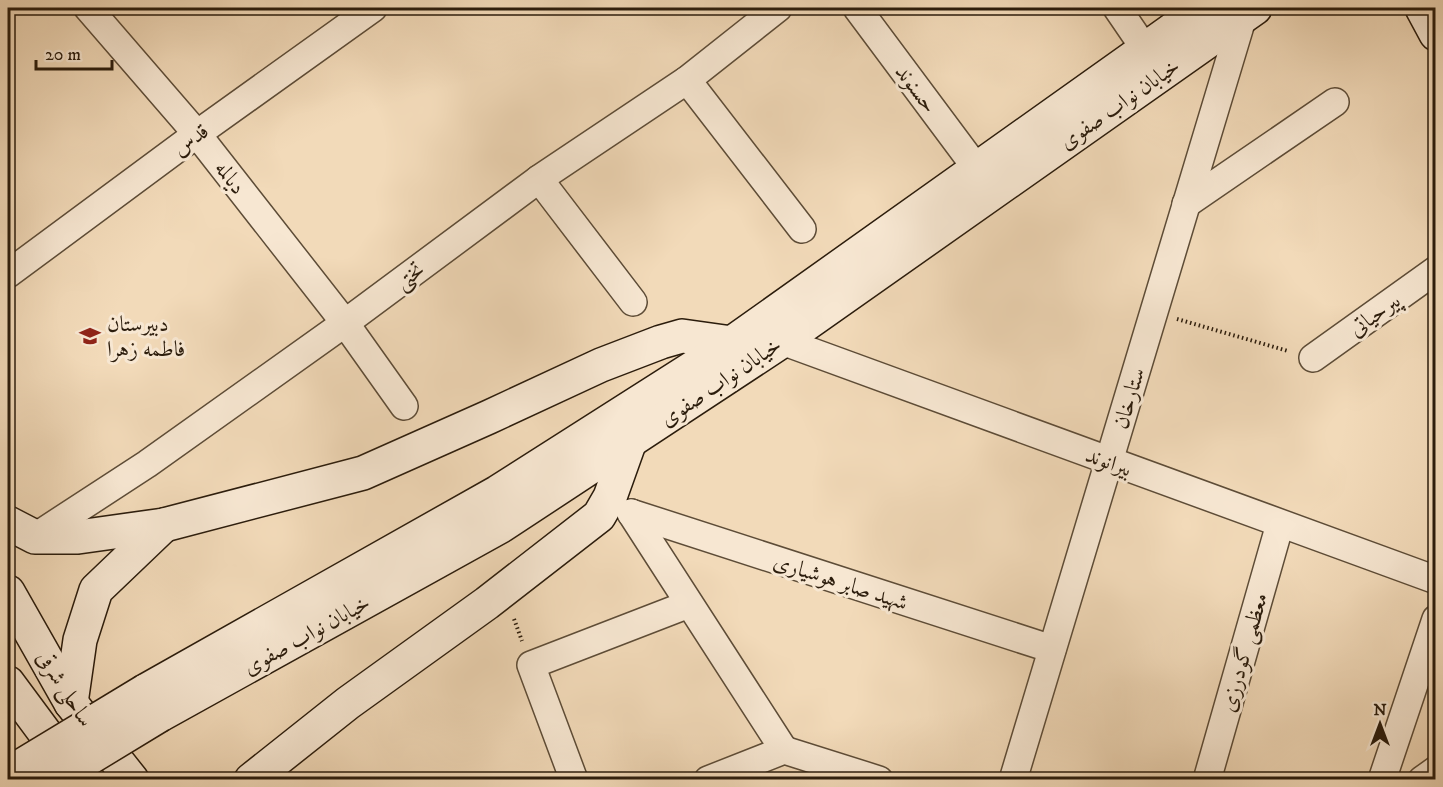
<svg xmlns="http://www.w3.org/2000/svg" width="1443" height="787" viewBox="0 0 1443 787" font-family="'IM FELL DW Pica',Amiri,serif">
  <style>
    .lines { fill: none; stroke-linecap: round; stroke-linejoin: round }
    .minor-casing { stroke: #5d4c37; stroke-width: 30 }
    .secondary-casing { stroke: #2b1c0c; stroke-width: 36 }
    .path { stroke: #2b1c0c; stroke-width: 4; stroke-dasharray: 1.5 3; stroke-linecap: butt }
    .minor { stroke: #f7e7d2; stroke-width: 27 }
    .secondary { stroke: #f7e7d2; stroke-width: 33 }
    .secondary-bridge-casing { stroke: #2b1c0c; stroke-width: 36; stroke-linecap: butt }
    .secondary-bridge { stroke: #f7e7d2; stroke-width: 33 }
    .labels { text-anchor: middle; stroke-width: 6; stroke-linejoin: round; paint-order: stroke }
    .street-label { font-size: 22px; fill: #2b1c0c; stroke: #f7e7d2 }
    .poi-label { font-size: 22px; fill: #2b1c0c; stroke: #f7e7d2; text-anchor: start }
  </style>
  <rect width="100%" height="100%" fill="#f2dab9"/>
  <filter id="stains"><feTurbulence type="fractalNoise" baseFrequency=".00333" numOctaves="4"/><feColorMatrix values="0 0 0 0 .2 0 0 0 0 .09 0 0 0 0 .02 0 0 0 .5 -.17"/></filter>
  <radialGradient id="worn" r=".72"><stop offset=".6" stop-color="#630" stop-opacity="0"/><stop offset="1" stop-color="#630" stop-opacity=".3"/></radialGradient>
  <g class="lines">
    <defs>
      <g id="minor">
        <polyline points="88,8 197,134 345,323 404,406"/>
        <polyline points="857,8 977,169"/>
        <polyline points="1117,8 1145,49"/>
        <polyline points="687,80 802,229"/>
        <polyline points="539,179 633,302"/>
        <polyline points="1186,204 1335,102"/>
        <polyline points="8,274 197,134 373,8"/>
        <polyline points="782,341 1436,580"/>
        <polyline points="1313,358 1436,270"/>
        <polyline points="631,513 1052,649"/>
        <polyline points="631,513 784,750"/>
        <polyline points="35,537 147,464 345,323 539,179 687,80 778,8"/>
        <polyline points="574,780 531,665 689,604"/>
        <polyline points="708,780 784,750 879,780"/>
        <polyline points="1013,780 1243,16"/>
        <polyline points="1207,780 1280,524"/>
        <polyline points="1382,780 1436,619"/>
        <polyline points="1422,780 1436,770"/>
      </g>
      <g id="secondary">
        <polyline points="1422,8 1436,34"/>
        <polyline points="8,523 35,537 78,537 164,525 363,473 489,417 601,365 661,342 682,336 732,343"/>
        <polyline points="8,592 71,703 132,780"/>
        <polyline points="8,683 71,768"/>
        <polyline points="145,691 498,492 732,343 1203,8"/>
        <polyline points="71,703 80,640 96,590 164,525"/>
        <polyline points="160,715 501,526 782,341 1255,8"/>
        <polyline points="251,780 348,703 487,603 599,516 610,497 630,441"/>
      </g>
    </defs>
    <use href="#minor" class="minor-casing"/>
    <use href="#secondary" class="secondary-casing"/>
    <g class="path">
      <polyline points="1177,319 1288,351"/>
      <polyline points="514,619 522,641"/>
    </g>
    <use href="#minor" class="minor"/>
    <use href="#secondary" class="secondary"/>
    <defs>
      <g id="secondary-bridge">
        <polyline points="8,774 145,691"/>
        <polyline points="53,780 160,715"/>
      </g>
    </defs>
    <use href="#secondary-bridge" class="secondary-bridge-casing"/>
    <use href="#secondary-bridge" class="secondary-bridge"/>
  </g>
  <defs>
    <symbol id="school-bare" viewBox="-9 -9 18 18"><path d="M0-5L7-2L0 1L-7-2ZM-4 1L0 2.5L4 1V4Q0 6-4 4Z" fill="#8f2418" stroke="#f7e7d2" stroke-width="2.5" paint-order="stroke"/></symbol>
  </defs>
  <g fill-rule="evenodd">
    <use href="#school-bare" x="75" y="321" width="30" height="30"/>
  </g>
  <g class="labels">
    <g class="street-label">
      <text transform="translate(917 88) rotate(53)" y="8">حسنوند</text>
      <text transform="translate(1119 103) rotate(-35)" y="8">خیابان نواب صفوی</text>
      <text transform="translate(190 139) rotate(-36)" y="8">قدس</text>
      <text transform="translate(231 177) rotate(52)" y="8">دیالمه</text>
      <text transform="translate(409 275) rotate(-37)" y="8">تختی</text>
      <text transform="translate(1374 314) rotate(-36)" y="8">پیرحیاتی</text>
      <text transform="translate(720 381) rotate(-34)" y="8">خیابان نواب صفوی</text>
      <text transform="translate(1128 398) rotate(-73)" y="8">ستارخان</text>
      <text transform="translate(1109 461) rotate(20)" y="8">بیرانوند</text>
      <text transform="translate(841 581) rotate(18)" y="8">شهید صابر هوشیاری</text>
      <text transform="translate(306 634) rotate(-29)" y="8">خیابان نواب صفوی</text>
      <text transform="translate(1243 652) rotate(-74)" y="8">معظمی گودرزی</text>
      <text transform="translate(66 688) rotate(57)" y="8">ساحلی شرقی</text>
    </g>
    <g class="poi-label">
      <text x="107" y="331">دبیرستان<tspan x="107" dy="25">فاطمه زهرا</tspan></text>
    </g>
  </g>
  <rect width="1443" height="787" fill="none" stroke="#f2dab9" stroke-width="30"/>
  <rect x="9" y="9" width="1425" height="769" fill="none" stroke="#2b1c0c" stroke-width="3"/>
  <rect x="15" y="15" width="1413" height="757" fill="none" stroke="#2b1c0c" stroke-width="1.5"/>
  <g transform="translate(1380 724)" stroke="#f7e7d2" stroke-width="4.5" paint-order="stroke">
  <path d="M0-4.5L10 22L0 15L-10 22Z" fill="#2b1c0c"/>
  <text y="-9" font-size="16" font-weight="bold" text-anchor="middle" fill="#2b1c0c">N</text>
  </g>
  <path d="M36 60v9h76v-9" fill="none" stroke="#2b1c0c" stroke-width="3"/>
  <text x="45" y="60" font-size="18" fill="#2b1c0c" stroke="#f7e7d2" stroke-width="4.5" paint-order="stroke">20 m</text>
  <rect width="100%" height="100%" filter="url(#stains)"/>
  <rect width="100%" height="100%" fill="url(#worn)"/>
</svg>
